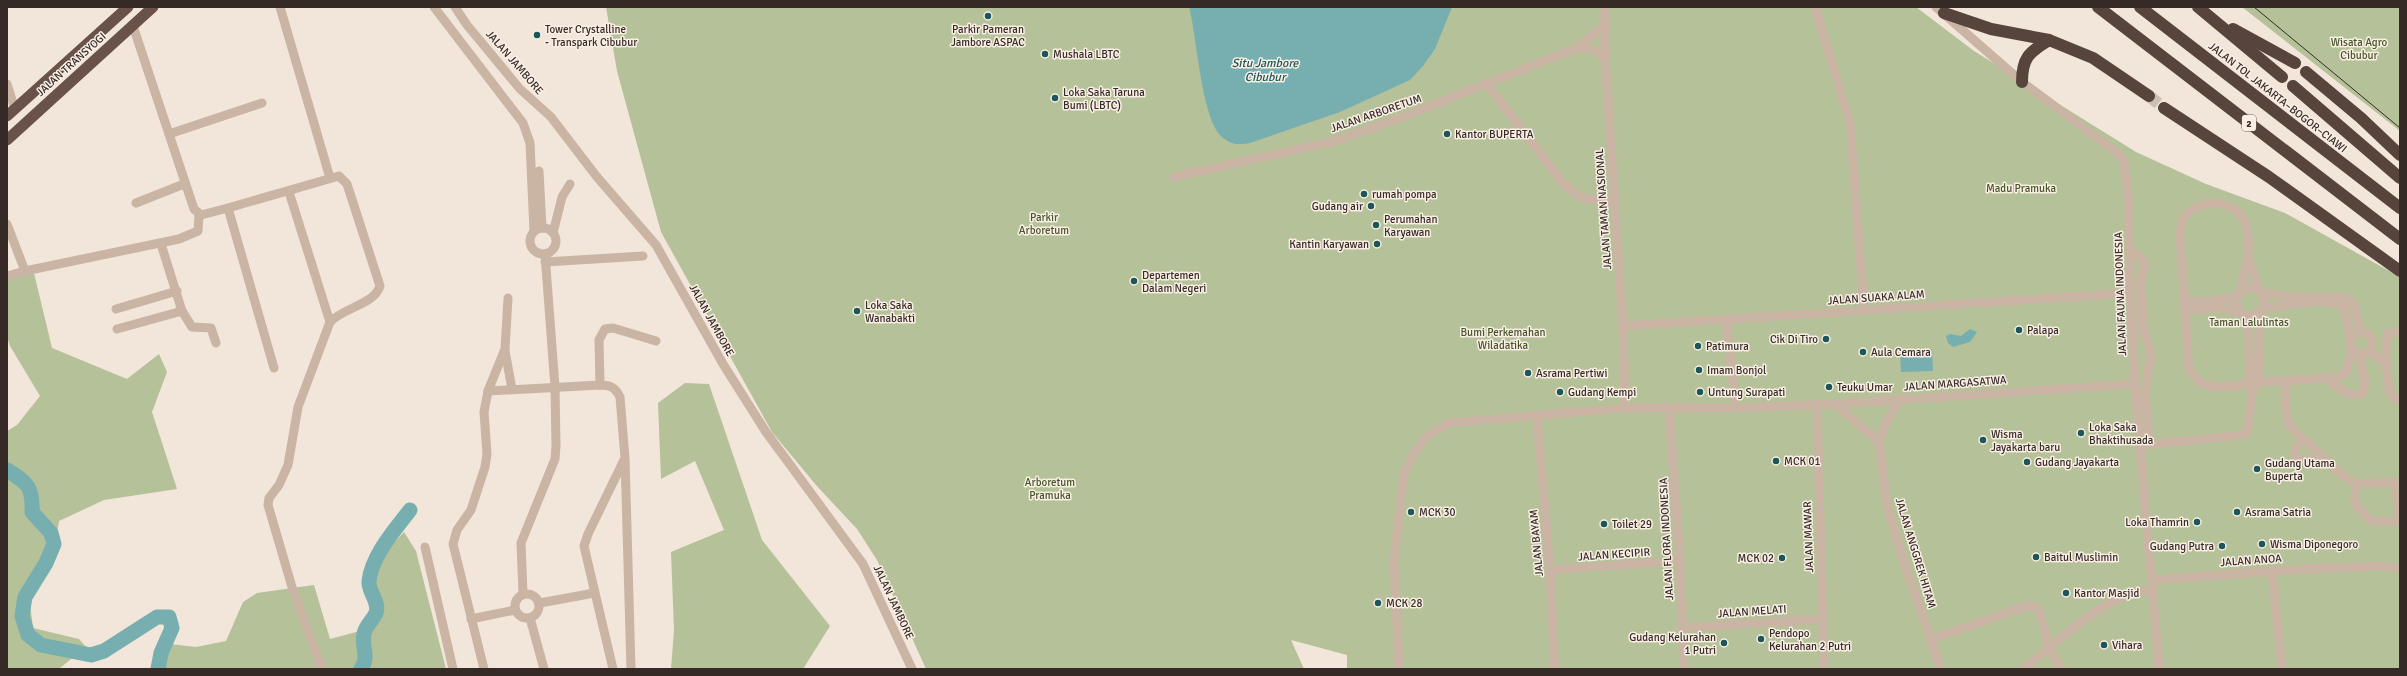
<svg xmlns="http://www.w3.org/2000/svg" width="2407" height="676" viewBox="0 0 2407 676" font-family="Signika,sans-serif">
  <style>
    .green { fill: #b5c198 }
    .water { fill: #77afb0 }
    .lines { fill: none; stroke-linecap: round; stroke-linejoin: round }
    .river { stroke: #77afb0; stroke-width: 15 }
    .motorway-tunnel { stroke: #ccc0b5; stroke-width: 12; stroke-dasharray: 12 6; stroke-linecap: butt }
    .minor { stroke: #cab4a4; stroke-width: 9 }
    .trunk { stroke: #68524a; stroke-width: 11 }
    .motorway { stroke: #57443d; stroke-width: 12 }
    .tram { stroke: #352a26; stroke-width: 1 }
    .poi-dot { fill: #1b5658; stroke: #faefe5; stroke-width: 1.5 }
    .labels { text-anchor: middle; stroke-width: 3; stroke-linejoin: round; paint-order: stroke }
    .shield { fill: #faefe5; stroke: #70655f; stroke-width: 1 }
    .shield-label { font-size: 10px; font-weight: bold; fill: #352a26 }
    .poi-label { font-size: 11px; fill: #352a26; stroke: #faefe5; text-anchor: start }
    .park-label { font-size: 11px; fill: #465429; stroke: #faefe5 }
    .street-label { font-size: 11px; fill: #352a26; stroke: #faefe5 }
    .water-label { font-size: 12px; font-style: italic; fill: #1b5658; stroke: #faefe5 }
  </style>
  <rect width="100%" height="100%" fill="#f2e5d9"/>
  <g class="green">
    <polygon points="606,7 1916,7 1974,51 2136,152 2206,184 2285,213 2400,277 2400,669 1347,669 1347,655 1291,640 1304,669 926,669 877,560 857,529 816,485 772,432 661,232 617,71"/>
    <polygon points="2242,7 2400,7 2400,131"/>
    <polygon points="33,269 52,348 127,379 159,354 167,372 152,412 177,489 104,500 59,521 53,562 29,594 33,628 79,639 86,647 60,668 69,669 7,669 7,431 17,425 40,396 10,346 7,337 7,275"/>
    <polygon points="685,383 709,384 762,540 830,626 803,669 671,669 674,630 671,552 724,530 695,461 661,479 658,403"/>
    <polygon points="404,532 416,551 446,669 158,669 170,644 196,647 226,641 243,602 257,593 314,585 330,639 371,628 378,560"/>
  </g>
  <g class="water">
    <path d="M 1189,7 L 1452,7 L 1435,49 L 1423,66 L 1410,80 L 1340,112 L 1250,143 C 1239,145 1231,145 1222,137 C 1201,118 1197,36 1189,7 Z"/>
    <polygon points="1970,329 1977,332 1970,342 1953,347 1948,343 1946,336 1950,334 1961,336"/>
    <polygon points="1932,349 1933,371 1901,372 1900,350"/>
  </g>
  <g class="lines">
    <g class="river">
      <path d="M 7,470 C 28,483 33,487 32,512 L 51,533 L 54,544 L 46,563 L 25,597 L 22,616 L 28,635 L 41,645 L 91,655 L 104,651 L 157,617 L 169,617 L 172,628 L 161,653 L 158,669"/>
      <path d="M 361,669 C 370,655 361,649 364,634 C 365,626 373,620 376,613 C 380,602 368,592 369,581 C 372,555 395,530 410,510"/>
    </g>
    <polyline class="motorway-tunnel" points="2149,96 2164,108"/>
    <g class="minor">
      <polyline points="280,7 330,178"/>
      <polyline points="434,7 523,123 530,143 534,231"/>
      <polyline points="455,7 467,25 520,89 551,117 597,177 656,245 723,364 766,432 863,564 912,669"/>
      <polyline points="1605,7 1605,57 1623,326 1625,408"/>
      <polyline points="1815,7 1850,123 1864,309"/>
      <polyline points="1936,7 2022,82 2119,154 2124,162 2129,204 2130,275 2135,384 2159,669"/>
      <polyline points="133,26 194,209 201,215 228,208"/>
      <polyline points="1579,47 1595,51 1605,57"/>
      <polyline points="1486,83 1563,183 1580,197 1614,203"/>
      <polyline points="7,84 15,109"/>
      <polyline points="169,134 262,103"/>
      <polyline points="539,171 542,228"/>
      <polyline points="1174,177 1335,141 1400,118 1579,47 1605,25"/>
      <polyline points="289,192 330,322"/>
      <polyline points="136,203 184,184"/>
      <polyline points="7,224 25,271 179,239 198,231 199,215"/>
      <circle cx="543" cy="241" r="13"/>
      <polyline points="553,233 562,197 570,184"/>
      <polyline points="2131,251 2142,258 2145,265 2141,281 2143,328 2151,352 2145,396 2150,444"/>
      <polyline points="2249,258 2259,291"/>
      <polyline points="545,262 643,256"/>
      <polyline points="7,276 25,271"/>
      <circle cx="2250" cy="302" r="14"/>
      <path d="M 2241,291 C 2244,270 2253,246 2246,225 C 2238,200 2201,196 2185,216 C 2181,221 2181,227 2180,233 L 2189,369 L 2200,382 L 2213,387 L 2237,386 L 2249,382 L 2286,381 L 2340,377 L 2347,370 L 2349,360 L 2354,351"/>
      <polyline points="2261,293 2292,297 2347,298 2355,306 2360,332"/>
      <polyline points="2184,302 2217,301 2238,296"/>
      <path d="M 2263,308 C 2284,307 2328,294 2345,308 L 2350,339"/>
      <polyline points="116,309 177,291"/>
      <polyline points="2185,310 2218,308 2241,312"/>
      <polyline points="182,311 192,327 211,328 216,343"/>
      <polyline points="2245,314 2249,337 2250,387"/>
      <polyline points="1726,319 1736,408"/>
      <polyline points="1623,326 2130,293"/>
      <polyline points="117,329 182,311 161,244"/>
      <path d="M 2400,332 L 2388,333 C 2384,346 2386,387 2393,398 L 2400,398"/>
      <circle cx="2361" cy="343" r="11"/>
      <polyline points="2368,350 2387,365"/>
      <polyline points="505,351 512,389"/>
      <path d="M 274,368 L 228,208 L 339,176 L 347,184 L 380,286 C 375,304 343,308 330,322 L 298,407 L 288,465 L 279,485 L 269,498 L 268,505 L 292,587 L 322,669"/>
      <path d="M 2324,379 C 2339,384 2345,400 2363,393 L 2365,382 L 2360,354"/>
      <polyline points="2286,381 2285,401 2288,424 2343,476 2356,484 2400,482"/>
      <polyline points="600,385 599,340 605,329 613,328 656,341"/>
      <path d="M 488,391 L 600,385 C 610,385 615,387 620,397 L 625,458 L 631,669"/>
      <polyline points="1900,398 1886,423 1879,442 1887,505 1903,559 1941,669"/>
      <polyline points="1817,404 1824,669"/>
      <polyline points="1835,404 1879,442"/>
      <polyline points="1669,408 1680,561 1684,669"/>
      <polyline points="1537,416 1550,570 1555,669"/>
      <polyline points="2300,438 2295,452 2295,460 2326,460"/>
      <polyline points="2142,445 2244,435 2248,428 2252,394 2258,382 2260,312"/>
      <polyline points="2396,482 2399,521"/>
      <polyline points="2356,484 2355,504 2372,521 2400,521"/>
      <polyline points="425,547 453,669"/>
      <polyline points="1550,570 1680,561"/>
      <polyline points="2272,571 2282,669"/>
      <polyline points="2152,580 2303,569 2379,566 2400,568"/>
      <circle cx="527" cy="606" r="12"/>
      <polyline points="523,594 521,543 555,459 556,446 555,387 545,254"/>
      <polyline points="540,603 594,593"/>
      <polyline points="530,618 544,669"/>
      <polyline points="471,619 515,610"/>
      <polyline points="1682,628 1823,619"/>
      <polyline points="1932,639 2029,605 2039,609 2049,647 2061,669"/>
      <polyline points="484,669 453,544 457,530 471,510 485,467 487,454 484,412 488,391 505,349 508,298"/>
      <polyline points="613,669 584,546 588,534 624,460"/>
      <polyline points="1399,669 1394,562 1404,473 1415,452 1427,436 1449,423 1625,408 1736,408 1835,404 2135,384"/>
      <path d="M 2024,669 C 2052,645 2097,605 2132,593 C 2138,591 2146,591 2153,590"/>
    </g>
    <g class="trunk">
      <polyline points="7,116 128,7"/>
      <polyline points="7,140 153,7"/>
    </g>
    <g class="motorway">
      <polyline points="2098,7 2400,239"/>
      <polyline points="2140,7 2400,208"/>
      <polyline points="2198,7 2282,77"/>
      <polyline points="1944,13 1991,29 2049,40 2093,58 2149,96"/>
      <polyline points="2233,29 2295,63"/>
      <polyline points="2306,72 2361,118 2400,155"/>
      <path d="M 2022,82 C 2022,58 2029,52 2049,40"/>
      <polyline points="2293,86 2400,178"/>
      <polyline points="2164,108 2269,177 2400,271"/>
    </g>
    <polyline class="tram" points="2254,7 2400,128"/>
  </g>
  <g class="poi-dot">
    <circle cx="988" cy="16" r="4"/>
    <circle cx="537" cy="35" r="4"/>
    <circle cx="1045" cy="54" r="4"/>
    <circle cx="1055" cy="98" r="4"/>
    <circle cx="1447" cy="134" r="4"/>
    <circle cx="1364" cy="194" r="4"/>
    <circle cx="1371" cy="206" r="4"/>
    <circle cx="1376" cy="225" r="4"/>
    <circle cx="1377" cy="244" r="4"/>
    <circle cx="1134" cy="281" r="4"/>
    <circle cx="857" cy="311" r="4"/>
    <circle cx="2019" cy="330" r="4"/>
    <circle cx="1826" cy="339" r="4"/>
    <circle cx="1698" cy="346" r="4"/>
    <circle cx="1863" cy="352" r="4"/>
    <circle cx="1699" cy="370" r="4"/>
    <circle cx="1528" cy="373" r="4"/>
    <circle cx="1829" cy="387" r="4"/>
    <circle cx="1560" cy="392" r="4"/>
    <circle cx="1700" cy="392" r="4"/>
    <circle cx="2081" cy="433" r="4"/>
    <circle cx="1983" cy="440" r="4"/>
    <circle cx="1776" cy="461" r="4"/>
    <circle cx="2027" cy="462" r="4"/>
    <circle cx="2257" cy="469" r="4"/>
    <circle cx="1411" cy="512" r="4"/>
    <circle cx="2237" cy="512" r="4"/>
    <circle cx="2197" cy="522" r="4"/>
    <circle cx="1604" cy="524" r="4"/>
    <circle cx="2262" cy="544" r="4"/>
    <circle cx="2222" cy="546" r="4"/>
    <circle cx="2036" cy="557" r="4"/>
    <circle cx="1782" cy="558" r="4"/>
    <circle cx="2066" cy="593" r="4"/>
    <circle cx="1378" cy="603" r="4"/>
    <circle cx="1761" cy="639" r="4"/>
    <circle cx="1724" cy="643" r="4"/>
    <circle cx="2104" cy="645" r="4"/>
  </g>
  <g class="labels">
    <rect class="shield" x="2242" y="115" width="14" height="16" rx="3"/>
    <g class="shield-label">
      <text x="2249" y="127">2</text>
    </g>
    <g class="poi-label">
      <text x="545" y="33">Tower Crystalline<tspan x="545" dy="13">- Transpark Cibubur</tspan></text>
      <text x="988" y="33" text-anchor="middle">Parkir Pameran<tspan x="988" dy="13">Jambore ASPAC</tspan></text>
      <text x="1053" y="58">Mushala LBTC</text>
      <text x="1063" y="96">Loka Saka Taruna<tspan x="1063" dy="13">Bumi (LBTC)</tspan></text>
      <text x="1455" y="138">Kantor BUPERTA</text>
      <text x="1372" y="198">rumah pompa</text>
      <text x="1363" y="210" text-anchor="end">Gudang air</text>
      <text x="1384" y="223">Perumahan<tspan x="1384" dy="13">Karyawan</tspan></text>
      <text x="1369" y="248" text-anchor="end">Kantin Karyawan</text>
      <text x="1142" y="279">Departemen<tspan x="1142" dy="13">Dalam Negeri</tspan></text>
      <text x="865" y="309">Loka Saka<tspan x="865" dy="13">Wanabakti</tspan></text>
      <text x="2027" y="334">Palapa</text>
      <text x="1818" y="343" text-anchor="end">Cik Di Tiro</text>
      <text x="1706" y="350">Patimura</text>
      <text x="1871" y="356">Aula Cemara</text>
      <text x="1707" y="374">Imam Bonjol</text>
      <text x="1536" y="377">Asrama Pertiwi</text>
      <text x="1837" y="391">Teuku Umar</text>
      <text x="1568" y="396">Gudang Kempi</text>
      <text x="1708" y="396">Untung Surapati</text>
      <text x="2089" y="431">Loka Saka<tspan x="2089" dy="13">Bhaktihusada</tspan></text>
      <text x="1991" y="438">Wisma<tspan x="1991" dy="13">Jayakarta baru</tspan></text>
      <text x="1784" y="465">MCK 01</text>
      <text x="2035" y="466">Gudang Jayakarta</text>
      <text x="2265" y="467">Gudang Utama<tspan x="2265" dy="13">Buperta</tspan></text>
      <text x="1419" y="516">MCK 30</text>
      <text x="2245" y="516">Asrama Satria</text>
      <text x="2189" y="526" text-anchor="end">Loka Thamrin</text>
      <text x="1612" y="528">Toilet 29</text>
      <text x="2270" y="548">Wisma Diponegoro</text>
      <text x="2214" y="550" text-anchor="end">Gudang Putra</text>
      <text x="2044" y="561">Baitul Muslimin</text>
      <text x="1774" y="562" text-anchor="end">MCK 02</text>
      <text x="2074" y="597">Kantor Masjid</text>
      <text x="1386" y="607">MCK 28</text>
      <text x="1769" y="637">Pendopo<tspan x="1769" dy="13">Kelurahan 2 Putri</tspan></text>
      <text x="1716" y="641" text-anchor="end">Gudang Kelurahan<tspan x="1716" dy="13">1 Putri</tspan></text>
      <text x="2112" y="649">Vihara</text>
    </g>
    <g class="park-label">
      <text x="2359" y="46">Wisata Agro<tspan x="2359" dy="13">Cibubur</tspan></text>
      <text x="2021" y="192">Madu Pramuka</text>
      <text x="1044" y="221">Parkir<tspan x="1044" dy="13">Arboretum</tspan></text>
      <text x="2249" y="326">Taman Lalulintas</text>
      <text x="1503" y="336">Bumi Perkemahan<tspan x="1503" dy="13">Wiladatika</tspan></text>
      <text x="1050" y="486">Arboretum<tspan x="1050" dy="13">Pramuka</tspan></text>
    </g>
    <g class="street-label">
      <text transform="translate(515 62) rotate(49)" y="4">JALAN JAMBORE</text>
      <text transform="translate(71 64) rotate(-42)" y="4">JALAN TRANSYOGI</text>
      <text transform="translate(2278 97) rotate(38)" y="4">JALAN TOL JAKARTA–BOGOR–CIAWI</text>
      <text transform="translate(1376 113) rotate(-19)" y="4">JALAN ARBORETUM</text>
      <text transform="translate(1603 209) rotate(-94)" y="4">JALAN TAMAN NASIONAL</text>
      <text transform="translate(2120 294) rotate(-92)" y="4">JALAN FAUNA INDONESIA</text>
      <text transform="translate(1876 297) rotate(-4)" y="4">JALAN SUAKA ALAM</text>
      <text transform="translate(712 320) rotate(61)" y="4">JALAN JAMBORE</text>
      <text transform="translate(1955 383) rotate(-4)" y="4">JALAN MARGASATWA</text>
      <text transform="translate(1808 537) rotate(-92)" y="4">JALAN MAWAR</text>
      <text transform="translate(1666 539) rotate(-93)" y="4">JALAN FLORA INDONESIA</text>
      <text transform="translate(1536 543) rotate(-95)" y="4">JALAN BAYAM</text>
      <text transform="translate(1916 553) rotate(73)" y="4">JALAN ANGGREK HITAM</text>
      <text transform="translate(1614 554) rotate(-4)" y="4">JALAN KECIPIR</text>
      <text transform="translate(2251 560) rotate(-4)" y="4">JALAN ANOA</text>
      <text transform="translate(894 602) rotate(65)" y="4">JALAN JAMBORE</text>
      <text transform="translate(1752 611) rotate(-4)" y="4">JALAN MELATI</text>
    </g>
    <g class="water-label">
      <text x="1265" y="67">Situ Jambore<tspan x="1265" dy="14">Cibubur</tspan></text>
    </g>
  </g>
  <rect width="2407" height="676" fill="none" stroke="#352a26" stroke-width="16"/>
</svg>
